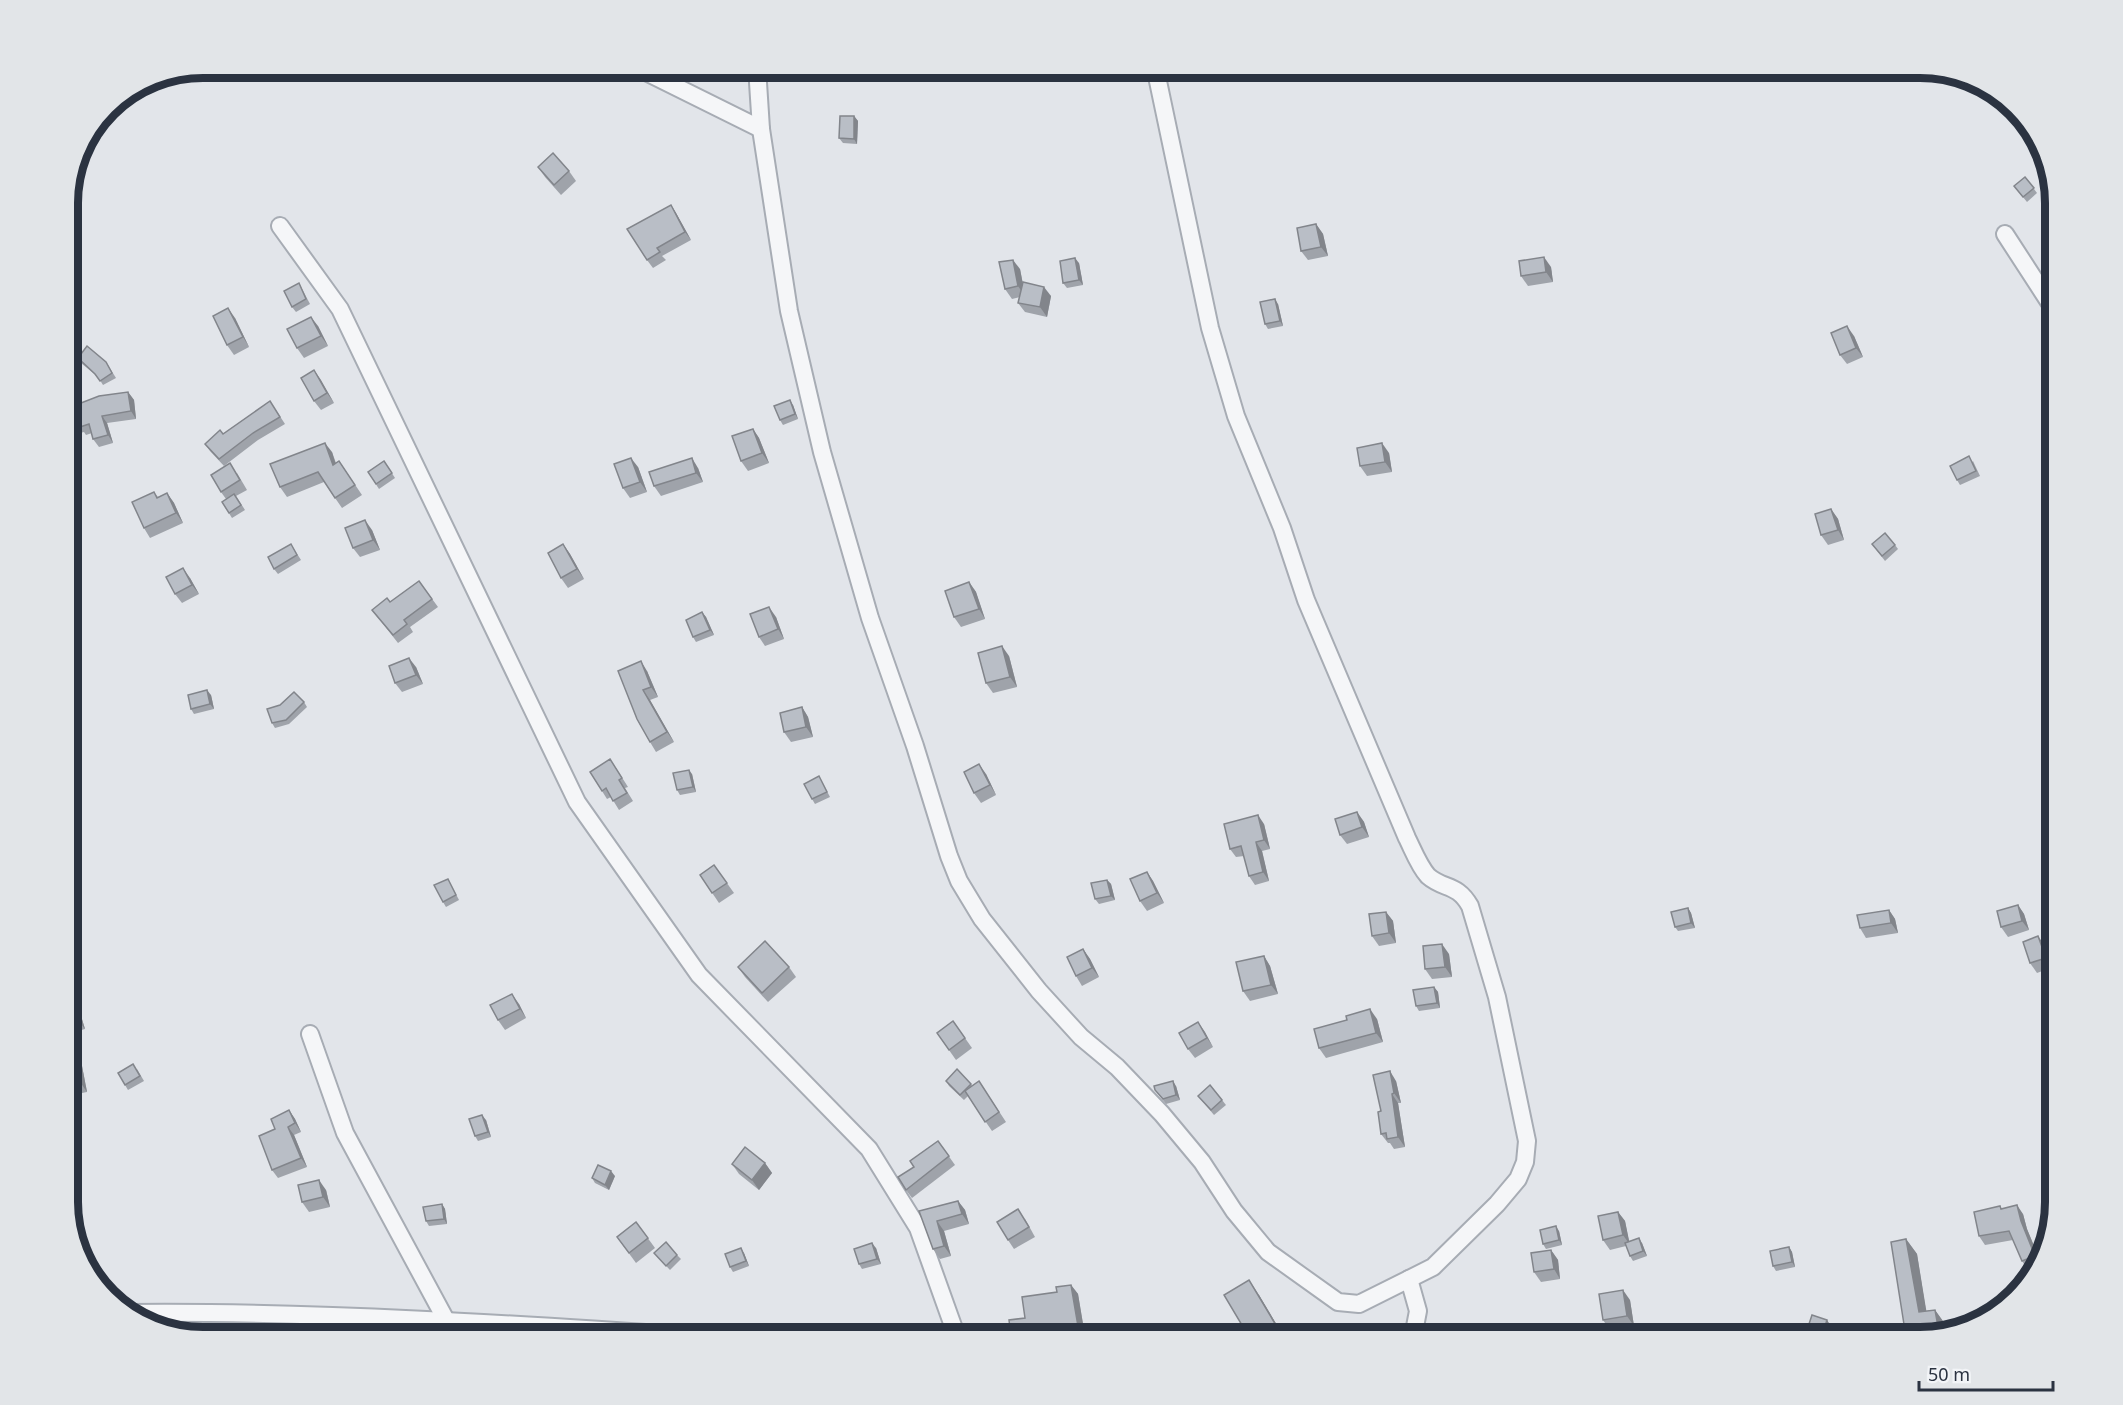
<svg xmlns="http://www.w3.org/2000/svg" width="2123" height="1405" viewBox="0 0 2123 1405" font-family="'Noto Sans',sans-serif">
  <style>
    .lines { fill: none; stroke-linecap: round; stroke-linejoin: round }
    .street-casing { stroke: #a7acb4; stroke-width: 20 }
    .street { stroke: #f5f6f8; stroke-width: 16 }
    .wall { fill: #9fa3aa }
    .shaded-wall { fill: #82858b }
    .building { fill: #b9bec6; stroke: #82858b; stroke-width: 1.5 }
    .rim { fill: none; stroke: #2b3341; stroke-width: 8 }
  </style>
  <rect width="100%" height="100%" fill="#e2e5ea"/>
  <g class="lines">
    <defs>
      <g id="street">
        <polyline points="636,67 761,129"/>
        <path d="M 757,67 L 761,129 L 789,311 L 822,452 L 870,618 L 915,746 L 949,856 L 959,881 L 982,919 L 1039,991 L 1081,1037 L 1117,1067 L 1162,1114 L 1202,1162 L 1234,1211 L 1268,1252 L 1338,1302 L 1359,1304 L 1433,1267 L 1497,1204 L 1518,1179 L 1525,1162 L 1527,1141 L 1497,997 L 1470,906 C 1457,883 1444,890 1428,876 C 1419,866 1413,850 1407,838 L 1306,600 L 1282,528 L 1236,416 L 1210,328 L 1155,67"/>
        <polyline points="280,226 340,309 577,802 699,975 869,1149 918,1228 957,1337"/>
        <polyline points="2005,234 2055,311"/>
        <polyline points="310,1034 345,1133 447,1322"/>
        <polyline points="1409,1279 1418,1311 1413,1337"/>
        <path d="M 126,1313 C 319,1311 513,1324 705,1337"/>
      </g>
    </defs>
    <use href="#street" class="street-casing"/>
    <use href="#street" class="street"/>
  </g>
  <g class="wall">
    <polygon points="811,68 836,68 836,70 815,72"/>
    <polygon points="1179,68 1192,68 1183,72"/>
    <polygon points="854,116 858,121 857,144 843,143 839,138"/>
    <polygon points="538,167 569,171 576,181 561,195 545,177"/>
    <polygon points="2025,177 2037,193 2027,202 2014,186"/>
    <polygon points="671,205 676,213 691,240 662,256 666,260 653,268 647,260"/>
    <polygon points="1316,224 1323,234 1328,256 1308,260 1301,251"/>
    <polygon points="1079,263 1083,285 1067,288 1063,283"/>
    <polygon points="1551,267 1553,282 1528,286 1521,276"/>
    <polygon points="1020,269 1023,284 1051,296 1047,317 1025,312 1018,303 1020,297 1012,299 1005,289"/>
    <polygon points="299,283 310,304 296,312 292,307"/>
    <polygon points="1278,304 1283,326 1268,329 1265,324"/>
    <polygon points="235,318 249,347 234,355 227,345"/>
    <polygon points="318,326 328,346 304,358 297,348"/>
    <polygon points="1854,336 1863,357 1847,364 1840,355"/>
    <polygon points="78,358 106,362 116,378 103,385 98,377 81,363"/>
    <polygon points="314,370 334,403 321,410 314,401"/>
    <polygon points="128,392 134,400 136,419 107,423 113,443 99,447 93,439 92,433 86,435 84,432 68,436 68,408"/>
    <polygon points="270,401 285,424 258,440 224,466 210,451 205,444 223,434"/>
    <polygon points="793,405 798,419 783,425 780,420"/>
    <polygon points="753,429 759,438 769,463 748,471 741,461"/>
    <polygon points="332,452 336,463 339,461 362,495 342,508 324,482 287,497 280,487"/>
    <polygon points="1389,453 1392,472 1367,476 1360,466"/>
    <polygon points="384,461 395,478 379,489 368,472"/>
    <polygon points="1973,461 1980,476 1960,485 1957,480"/>
    <polygon points="638,467 647,492 630,498 623,488"/>
    <polygon points="698,468 703,482 661,496 654,486"/>
    <polygon points="237,473 247,490 236,496 245,510 232,518 222,502 226,499 221,492"/>
    <polygon points="154,492 158,497 167,493 174,503 183,523 150,538 144,528"/>
    <polygon points="1831,509 1838,519 1844,540 1828,545 1821,535"/>
    <polygon points="372,530 380,550 360,557 353,548"/>
    <polygon points="563,544 570,554 584,579 568,588 561,578"/>
    <polygon points="1872,544 1895,545 1898,549 1885,561"/>
    <polygon points="294,549 301,560 278,574 274,569"/>
    <polygon points="190,578 199,594 182,603 175,594"/>
    <polygon points="419,581 438,607 410,627 413,632 398,643 372,610 390,602"/>
    <polygon points="969,582 976,592 985,619 961,627 954,617"/>
    <polygon points="702,612 706,617 714,635 696,642 693,637"/>
    <polygon points="776,617 784,639 765,646 759,637"/>
    <polygon points="1009,656 1017,687 993,693 986,683"/>
    <polygon points="416,667 423,684 402,692 395,683"/>
    <polygon points="647,671 658,697 650,700 674,742 656,752 650,742 637,719"/>
    <polygon points="211,695 214,709 194,714 191,709"/>
    <polygon points="304,702 307,707 289,724 275,728 272,723"/>
    <polygon points="802,707 808,717 813,737 791,742 784,732"/>
    <polygon points="68,756 72,763 68,765"/>
    <polygon points="616,768 628,787 625,788 633,801 619,810 611,797 607,799 602,791"/>
    <polygon points="692,774 696,792 680,795 677,790"/>
    <polygon points="986,774 996,795 981,803 974,793"/>
    <polygon points="819,776 830,797 815,804 812,799"/>
    <polygon points="1357,812 1364,822 1369,837 1347,844 1340,835"/>
    <polygon points="1264,824 1270,849 1262,851 1269,881 1255,885 1249,876 1244,856 1236,857 1230,849"/>
    <polygon points="714,865 734,893 719,903 700,875"/>
    <polygon points="1147,872 1153,881 1164,903 1147,911 1140,901"/>
    <polygon points="448,879 459,900 446,907 443,902"/>
    <polygon points="1107,880 1111,884 1115,900 1099,904 1095,899"/>
    <polygon points="2018,905 2024,914 2029,930 2008,937 2001,927"/>
    <polygon points="1688,908 1691,913 1695,928 1678,931 1675,927"/>
    <polygon points="1889,910 1895,919 1898,933 1866,938 1860,928"/>
    <polygon points="1386,912 1393,921 1396,943 1379,946 1372,936"/>
    <polygon points="2045,946 2053,967 2037,973 2030,963"/>
    <polygon points="1083,949 1090,959 1099,977 1082,986 1076,976"/>
    <polygon points="1449,954 1452,977 1432,979 1425,969"/>
    <polygon points="1264,956 1270,966 1278,994 1250,1001 1243,991"/>
    <polygon points="738,967 789,967 796,977 768,1002 745,977"/>
    <polygon points="1434,987 1438,992 1440,1008 1419,1011 1416,1006"/>
    <polygon points="519,1004 526,1018 505,1030 498,1020"/>
    <polygon points="68,1014 81,1016 85,1029 71,1033 70,1031 76,1056 68,1057"/>
    <polygon points="1377,1019 1383,1042 1326,1058 1319,1048 1347,1020"/>
    <polygon points="953,1021 972,1048 956,1060 937,1033"/>
    <polygon points="1198,1022 1213,1047 1195,1058 1188,1049"/>
    <polygon points="75,1057 82,1066 87,1092 72,1095 68,1089 68,1058"/>
    <polygon points="137,1069 144,1081 128,1090 125,1085"/>
    <polygon points="946,1081 971,1084 972,1086 979,1081 1006,1122 992,1131 968,1096 964,1100 949,1086"/>
    <polygon points="1396,1081 1401,1103 1398,1103 1405,1147 1394,1149 1390,1143 1388,1143 1381,1134 1381,1111"/>
    <polygon points="1176,1086 1180,1100 1166,1104 1155,1090"/>
    <polygon points="1198,1096 1222,1100 1226,1105 1214,1115"/>
    <polygon points="289,1110 295,1119 301,1132 294,1135 307,1167 278,1178 272,1170 275,1129"/>
    <polygon points="486,1120 491,1137 478,1141 475,1136"/>
    <polygon points="938,1141 955,1165 912,1198 906,1190 914,1167"/>
    <polygon points="765,1163 772,1173 759,1190 739,1174 732,1164"/>
    <polygon points="615,1176 609,1190 595,1183 592,1178"/>
    <polygon points="326,1190 330,1207 309,1212 302,1202"/>
    <polygon points="958,1201 965,1210 969,1224 944,1231 951,1256 940,1259 933,1249 919,1211"/>
    <polygon points="442,1204 445,1209 447,1224 429,1226 426,1221"/>
    <polygon points="2002,1209 2023,1214 2027,1229 2039,1258 2036,1266 2028,1270 2022,1261 2013,1240 1985,1245 1979,1236"/>
    <polygon points="1618,1212 1625,1221 1629,1242 1642,1243 1647,1256 1633,1261 1630,1256 1626,1246 1610,1250 1603,1240"/>
    <polygon points="1025,1219 1035,1237 1014,1249 1008,1240"/>
    <polygon points="636,1222 655,1248 636,1263 617,1237"/>
    <polygon points="1559,1231 1562,1245 1546,1249 1543,1244"/>
    <polygon points="1906,1239 1917,1254 1926,1311 1935,1310 1945,1324 1946,1331 1920,1337 1907,1337"/>
    <polygon points="1789,1247 1792,1252 1795,1267 1776,1271 1773,1266"/>
    <polygon points="876,1248 881,1264 862,1269 859,1264"/>
    <polygon points="1551,1250 1558,1260 1560,1279 1541,1282 1534,1272"/>
    <polygon points="654,1253 677,1255 681,1259 670,1270"/>
    <polygon points="744,1253 749,1266 733,1272 730,1267"/>
    <polygon points="1071,1285 1078,1294 1085,1336 1072,1337 1012,1337 1011,1336 1025,1318 1057,1292"/>
    <polygon points="1259,1295 1284,1337 1249,1337"/>
    <polygon points="1630,1300 1634,1326 1610,1330 1603,1320"/>
    <polygon points="1827,1320 1830,1325 1826,1337 1817,1337 1811,1335 1807,1330"/>
  </g>
  <g class="shaded-wall">
    <polygon points="854,116 858,121 857,144 854,139"/>
    <polygon points="671,205 676,213 691,240 685,232"/>
    <polygon points="1316,224 1323,234 1328,256 1321,247"/>
    <polygon points="1544,257 1551,267 1553,282 1546,272"/>
    <polygon points="1075,258 1079,263 1083,285 1079,280"/>
    <polygon points="1013,260 1020,269 1025,296 1018,286"/>
    <polygon points="1044,287 1051,296 1047,317 1040,307"/>
    <polygon points="1275,299 1278,304 1283,326 1280,321"/>
    <polygon points="228,308 235,318 249,347 243,337"/>
    <polygon points="311,317 318,326 328,346 321,336"/>
    <polygon points="1847,326 1854,336 1863,357 1856,348"/>
    <polygon points="314,370 321,380 334,403 327,393"/>
    <polygon points="128,392 134,400 136,419 131,411"/>
    <polygon points="790,400 793,405 798,419 795,414"/>
    <polygon points="102,416 107,423 113,443 108,435"/>
    <polygon points="753,429 759,438 769,463 762,453"/>
    <polygon points="325,443 332,452 339,475 333,465"/>
    <polygon points="1382,443 1389,453 1392,472 1385,462"/>
    <polygon points="631,458 638,467 647,492 640,482"/>
    <polygon points="692,458 698,468 703,482 696,473"/>
    <polygon points="167,493 174,503 183,523 176,513"/>
    <polygon points="1831,509 1838,519 1844,540 1838,530"/>
    <polygon points="365,520 372,530 380,550 373,540"/>
    <polygon points="563,544 570,554 584,579 577,569"/>
    <polygon points="183,568 190,578 199,594 192,585"/>
    <polygon points="969,582 976,592 985,619 979,609"/>
    <polygon points="769,607 776,617 784,639 778,629"/>
    <polygon points="702,612 706,617 714,635 710,630"/>
    <polygon points="1002,646 1009,656 1017,687 1010,677"/>
    <polygon points="409,658 416,667 423,684 416,675"/>
    <polygon points="641,661 647,671 658,697 651,687"/>
    <polygon points="207,690 211,695 214,709 210,704"/>
    <polygon points="643,690 650,700 674,742 667,732"/>
    <polygon points="802,707 808,717 813,737 806,727"/>
    <polygon points="979,764 986,774 996,795 990,785"/>
    <polygon points="689,770 692,774 696,792 693,787"/>
    <polygon points="1357,812 1364,822 1369,837 1362,827"/>
    <polygon points="1258,815 1264,824 1270,849 1264,840"/>
    <polygon points="1256,842 1262,851 1269,881 1263,872"/>
    <polygon points="1147,872 1153,881 1164,903 1157,893"/>
    <polygon points="1107,880 1111,884 1115,900 1111,896"/>
    <polygon points="2018,905 2024,914 2029,930 2022,921"/>
    <polygon points="1688,908 1691,913 1695,928 1691,923"/>
    <polygon points="1889,910 1895,919 1898,933 1891,923"/>
    <polygon points="1386,912 1393,921 1396,943 1389,933"/>
    <polygon points="2038,936 2045,946 2053,967 2046,958"/>
    <polygon points="1442,944 1449,954 1452,977 1445,967"/>
    <polygon points="1083,949 1090,959 1099,977 1092,968"/>
    <polygon points="1264,956 1270,966 1278,994 1271,985"/>
    <polygon points="1434,987 1438,992 1440,1008 1437,1003"/>
    <polygon points="512,994 519,1004 526,1018 520,1009"/>
    <polygon points="1370,1009 1377,1019 1383,1042 1376,1033"/>
    <polygon points="77,1011 81,1016 85,1029 81,1024"/>
    <polygon points="1198,1022 1205,1032 1213,1047 1207,1038"/>
    <polygon points="68,1027 70,1031 76,1056 69,1046"/>
    <polygon points="75,1057 82,1066 87,1092 80,1082"/>
    <polygon points="1390,1071 1396,1081 1401,1103 1394,1093"/>
    <polygon points="1173,1081 1176,1086 1180,1100 1176,1095"/>
    <polygon points="1392,1094 1398,1103 1405,1147 1398,1137"/>
    <polygon points="289,1110 295,1119 301,1132 295,1123"/>
    <polygon points="482,1115 486,1120 491,1137 488,1132"/>
    <polygon points="288,1127 294,1135 307,1167 301,1158"/>
    <polygon points="765,1163 772,1173 759,1190 752,1180"/>
    <polygon points="611,1171 615,1176 609,1190 605,1185"/>
    <polygon points="319,1180 326,1190 330,1207 323,1197"/>
    <polygon points="958,1201 965,1210 969,1224 962,1214"/>
    <polygon points="442,1204 445,1209 447,1224 444,1219"/>
    <polygon points="2017,1205 2023,1214 2027,1229 2039,1258 2038,1260 2035,1256 2021,1221"/>
    <polygon points="1618,1212 1625,1221 1630,1245 1623,1235"/>
    <polygon points="937,1221 944,1231 951,1256 944,1246"/>
    <polygon points="1556,1226 1559,1231 1562,1245 1559,1240"/>
    <polygon points="1639,1238 1642,1243 1647,1256 1643,1251"/>
    <polygon points="1906,1239 1917,1254 1929,1327 1919,1312"/>
    <polygon points="872,1243 876,1248 881,1264 877,1259"/>
    <polygon points="1789,1247 1792,1252 1795,1267 1792,1262"/>
    <polygon points="741,1248 744,1253 749,1266 746,1261"/>
    <polygon points="1551,1250 1558,1260 1560,1279 1554,1269"/>
    <polygon points="1249,1280 1259,1295 1284,1337 1277,1327"/>
    <polygon points="1071,1285 1078,1294 1085,1336 1078,1326"/>
    <polygon points="1623,1290 1630,1300 1634,1326 1627,1316"/>
    <polygon points="1935,1310 1945,1324 1946,1331 1939,1332"/>
    <polygon points="1827,1320 1830,1325 1826,1337 1823,1337 1822,1335"/>
  </g>
  <g class="building">
    <polygon points="840,116 854,116 854,139 839,138"/>
    <polygon points="553,153 569,171 554,185 538,167"/>
    <polygon points="2025,177 2034,188 2023,197 2014,186"/>
    <polygon points="671,205 685,232 657,248 660,252 647,260 627,229"/>
    <polygon points="1316,224 1321,247 1301,251 1297,228"/>
    <polygon points="1544,257 1546,272 1521,276 1519,261"/>
    <polygon points="1075,258 1079,280 1063,283 1060,261"/>
    <polygon points="1013,260 1018,286 1005,289 999,262"/>
    <polygon points="1023,282 1044,287 1040,307 1018,303"/>
    <polygon points="299,283 306,299 292,307 284,291"/>
    <polygon points="1275,299 1280,321 1265,324 1260,302"/>
    <polygon points="228,308 243,337 227,345 213,316"/>
    <polygon points="311,317 321,336 297,348 287,329"/>
    <polygon points="1847,326 1856,348 1840,355 1831,333"/>
    <polygon points="87,346 106,362 112,373 100,381 95,374 78,358"/>
    <polygon points="314,370 327,393 314,401 301,378"/>
    <polygon points="128,392 131,411 102,416 108,435 93,439 89,424 80,427 79,424 68,427 68,408 99,396"/>
    <polygon points="790,400 795,414 780,420 774,406"/>
    <polygon points="270,401 280,417 253,433 219,459 205,444 220,430 223,434"/>
    <polygon points="753,429 762,453 741,461 732,436"/>
    <polygon points="325,443 333,465 339,461 355,485 335,498 318,472 280,487 270,464"/>
    <polygon points="1382,443 1385,462 1360,466 1357,448"/>
    <polygon points="1969,456 1976,471 1957,480 1950,466"/>
    <polygon points="631,458 640,482 623,488 614,464"/>
    <polygon points="692,458 696,473 654,486 649,472"/>
    <polygon points="384,461 392,473 376,484 368,472"/>
    <polygon points="230,463 240,480 221,492 211,475"/>
    <polygon points="154,492 157,498 167,493 176,513 144,528 132,502"/>
    <polygon points="234,494 241,505 229,513 222,502"/>
    <polygon points="1831,509 1838,530 1821,535 1815,514"/>
    <polygon points="365,520 373,540 353,548 345,528"/>
    <polygon points="1885,533 1895,545 1882,556 1872,544"/>
    <polygon points="291,544 297,555 274,569 268,557"/>
    <polygon points="563,544 577,569 561,578 548,553"/>
    <polygon points="183,568 192,585 175,594 166,577"/>
    <polygon points="419,581 432,599 404,620 407,624 393,635 372,610 387,598 390,602"/>
    <polygon points="969,582 979,609 954,617 945,591"/>
    <polygon points="769,607 778,629 759,637 750,614"/>
    <polygon points="702,612 710,630 693,637 686,620"/>
    <polygon points="1002,646 1010,677 986,683 978,653"/>
    <polygon points="409,658 416,675 395,683 389,666"/>
    <polygon points="641,661 651,687 643,690 667,732 650,742 637,719 618,671"/>
    <polygon points="207,690 210,704 191,709 188,695"/>
    <polygon points="294,692 304,702 286,720 272,723 267,709 280,705"/>
    <polygon points="802,707 806,727 784,732 780,713"/>
    <polygon points="610,759 622,778 619,780 627,793 613,801 606,788 602,791 590,772"/>
    <polygon points="979,764 990,785 974,793 964,772"/>
    <polygon points="689,770 693,787 677,790 673,773"/>
    <polygon points="819,776 827,792 812,799 804,784"/>
    <polygon points="1357,812 1362,827 1340,835 1335,819"/>
    <polygon points="1258,815 1264,840 1256,842 1263,872 1249,876 1241,846 1230,849 1224,824"/>
    <polygon points="714,865 727,883 712,893 700,875"/>
    <polygon points="1147,872 1157,893 1140,901 1130,879"/>
    <polygon points="448,879 456,895 443,902 434,885"/>
    <polygon points="1107,880 1111,896 1095,899 1091,883"/>
    <polygon points="2018,905 2022,921 2001,927 1997,911"/>
    <polygon points="1688,908 1691,923 1675,927 1671,912"/>
    <polygon points="1889,910 1891,923 1860,928 1857,915"/>
    <polygon points="1386,912 1389,933 1372,936 1369,914"/>
    <polygon points="2038,936 2046,958 2030,963 2023,942"/>
    <polygon points="765,941 789,967 762,993 738,967"/>
    <polygon points="1442,944 1445,967 1425,969 1423,946"/>
    <polygon points="1083,949 1092,968 1076,976 1067,957"/>
    <polygon points="1264,956 1271,985 1243,991 1236,962"/>
    <polygon points="1434,987 1437,1003 1416,1006 1413,990"/>
    <polygon points="512,994 520,1009 498,1020 490,1005"/>
    <polygon points="1370,1009 1376,1033 1319,1048 1314,1029 1347,1020 1346,1016"/>
    <polygon points="77,1011 81,1024 68,1028 68,1014"/>
    <polygon points="953,1021 965,1038 949,1050 937,1033"/>
    <polygon points="1198,1022 1207,1038 1188,1049 1179,1033"/>
    <polygon points="75,1057 80,1082 68,1085 68,1058"/>
    <polygon points="133,1064 140,1076 125,1085 118,1073"/>
    <polygon points="957,1069 971,1084 960,1095 946,1081"/>
    <polygon points="1390,1071 1394,1093 1392,1094 1398,1137 1387,1139 1386,1133 1381,1134 1378,1112 1381,1111 1373,1075"/>
    <polygon points="979,1081 999,1112 985,1122 965,1091"/>
    <polygon points="1173,1081 1176,1095 1163,1099 1155,1090 1154,1086"/>
    <polygon points="1210,1085 1222,1100 1211,1110 1198,1096"/>
    <polygon points="289,1110 295,1123 288,1127 301,1158 272,1170 259,1136 275,1129 271,1119"/>
    <polygon points="482,1115 488,1132 475,1136 469,1119"/>
    <polygon points="938,1141 949,1156 906,1190 898,1177 914,1167 910,1161"/>
    <polygon points="745,1147 765,1163 752,1180 732,1164"/>
    <polygon points="598,1165 611,1171 605,1185 592,1178"/>
    <polygon points="319,1180 323,1197 302,1202 298,1185"/>
    <polygon points="958,1201 962,1214 937,1221 944,1246 933,1249 919,1211"/>
    <polygon points="442,1204 444,1219 426,1221 423,1207"/>
    <polygon points="2017,1205 2021,1221 2035,1256 2022,1261 2009,1231 1979,1236 1974,1212 2000,1206 2001,1209"/>
    <polygon points="1018,1209 1029,1227 1008,1240 997,1222"/>
    <polygon points="1618,1212 1623,1235 1603,1240 1598,1216"/>
    <polygon points="636,1222 648,1238 629,1253 617,1237"/>
    <polygon points="1556,1226 1559,1240 1543,1244 1540,1230"/>
    <polygon points="1639,1238 1643,1251 1630,1256 1625,1243"/>
    <polygon points="1906,1239 1919,1312 1935,1310 1939,1332 1906,1337 1891,1242"/>
    <polygon points="666,1242 677,1255 666,1266 654,1253"/>
    <polygon points="872,1243 877,1259 859,1264 854,1249"/>
    <polygon points="1789,1247 1792,1262 1773,1266 1770,1251"/>
    <polygon points="741,1248 746,1261 730,1267 725,1254"/>
    <polygon points="1551,1250 1554,1269 1534,1272 1531,1253"/>
    <polygon points="1249,1280 1277,1327 1260,1337 1249,1337 1224,1295"/>
    <polygon points="1071,1285 1078,1326 1011,1336 1009,1320 1025,1318 1022,1297 1057,1292 1056,1287"/>
    <polygon points="1623,1290 1627,1316 1603,1320 1599,1294"/>
    <polygon points="2001,1301 2002,1306 1991,1317 1988,1304"/>
    <polygon points="1812,1315 1827,1320 1822,1335 1807,1330"/>
  </g>
  <path d="M0 0H2123V1405H0ZM203 78H1920A125 125 0 0 1 2045 203V1202A125 125 0 0 1 1920 1327H203A125 125 0 0 1 78 1202V203A125 125 0 0 1 203 78Z" fill="#e2e5e8" fill-rule="evenodd"/>
  <path class="rim" d="M203 78H1920A125 125 0 0 1 2045 203V1202A125 125 0 0 1 1920 1327H203A125 125 0 0 1 78 1202V203A125 125 0 0 1 203 78Z"/>
  <path d="M1919 1381v9h134v-9" fill="none" stroke="#2b3341" stroke-width="3"/>
  <text x="1928" y="1381" font-size="18" fill="#2b3341" stroke="#f2f4f7" stroke-width="4.5" paint-order="stroke">50 m</text>
</svg>
